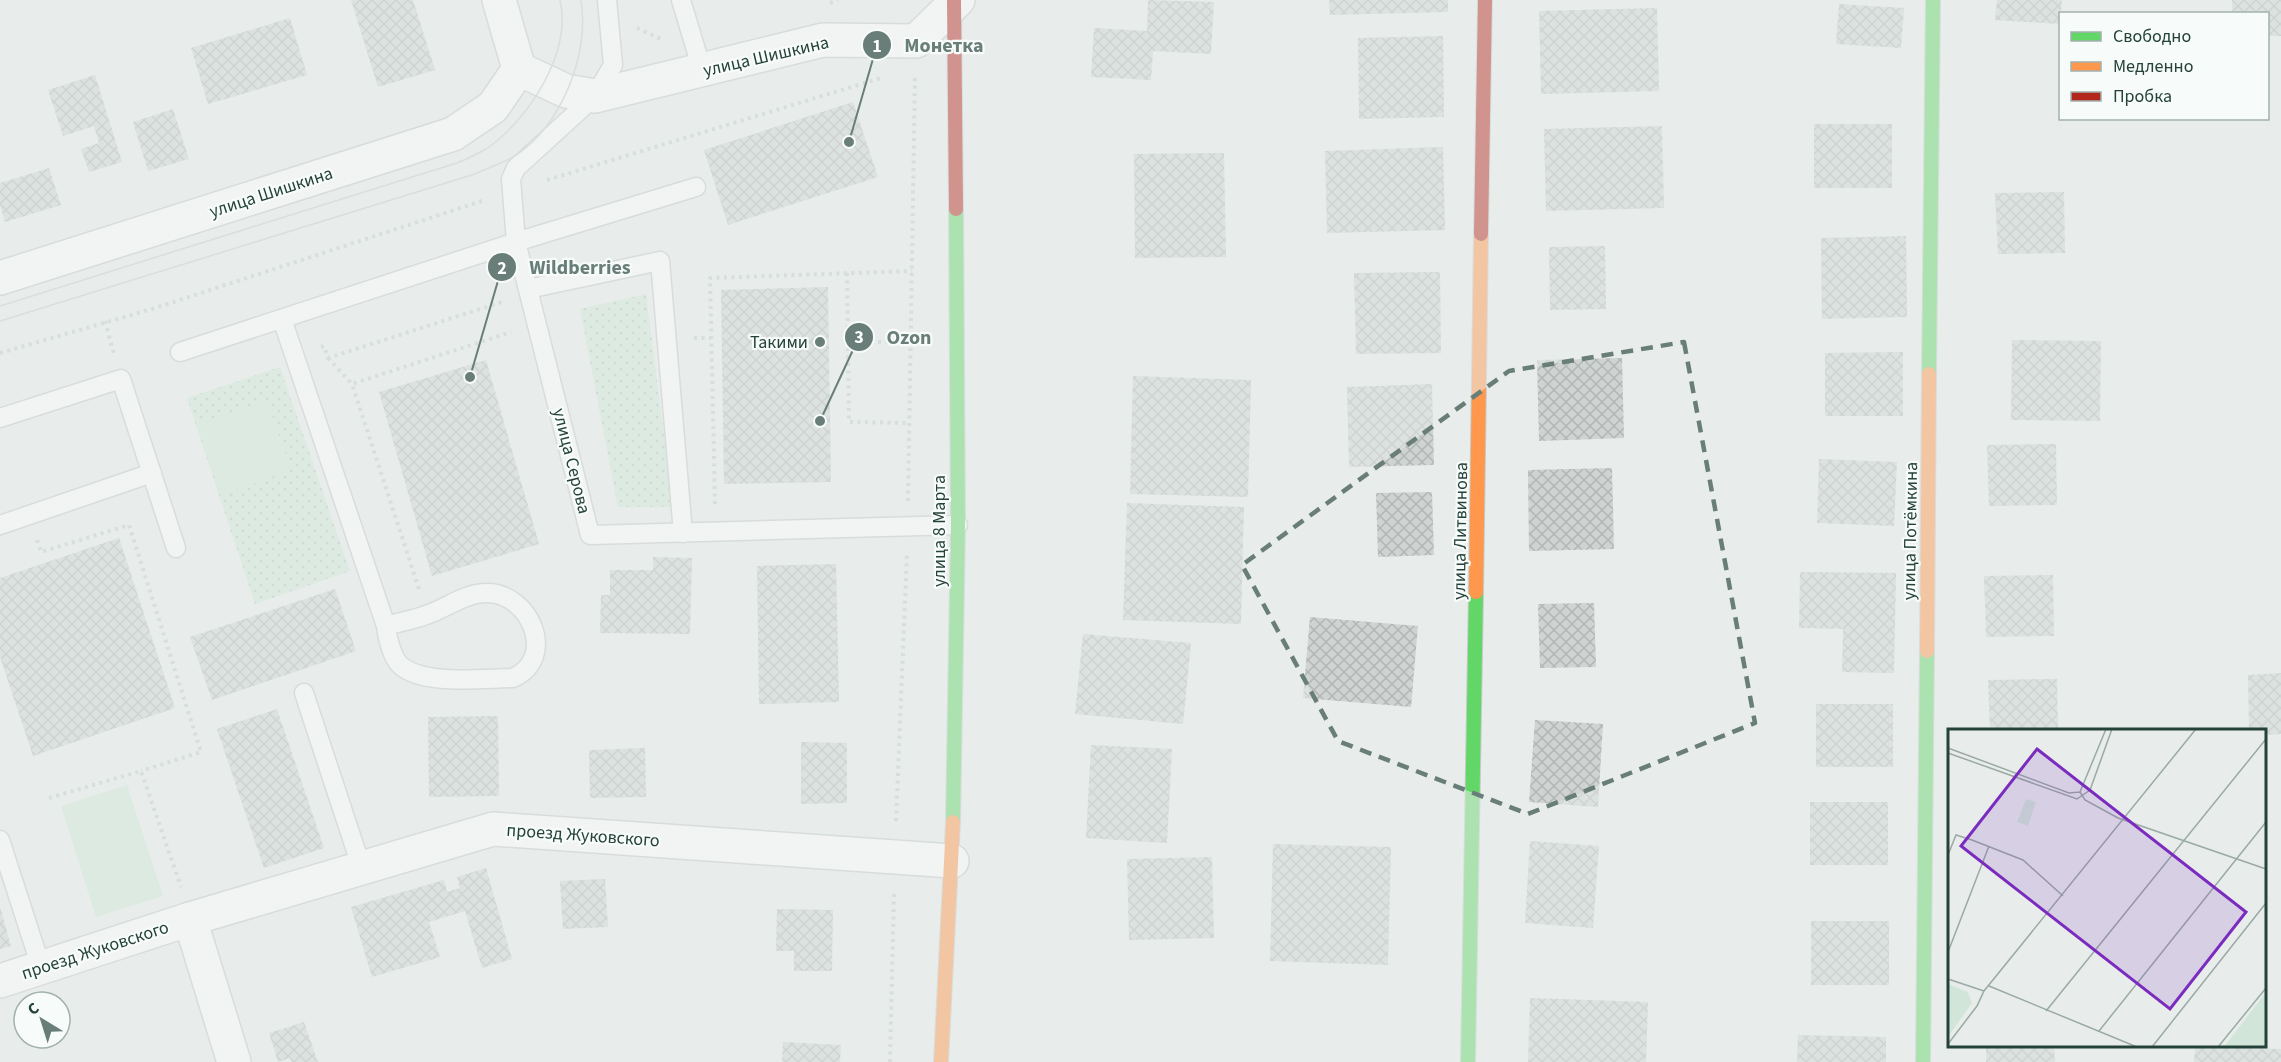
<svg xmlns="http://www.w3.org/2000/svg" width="2281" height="1062" viewBox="0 0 2281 1062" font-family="'Source Sans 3',sans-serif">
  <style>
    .park { fill: url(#park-dots) }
    .pitch { fill: #d1e6d8 }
    .building { fill: url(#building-cross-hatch) }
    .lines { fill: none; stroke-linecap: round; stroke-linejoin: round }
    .lane-casing { stroke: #c5cac8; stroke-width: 21 }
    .street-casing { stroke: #c5cac8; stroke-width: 36 }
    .fast-casing { stroke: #c3cbc8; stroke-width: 16 }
    .slow-casing { stroke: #c3cbc8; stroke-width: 16 }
    .jam-casing { stroke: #c3cbc8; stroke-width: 16 }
    .path { stroke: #c3ccca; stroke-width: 4; stroke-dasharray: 3 4.5; stroke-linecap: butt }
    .lane { stroke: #fcfcfc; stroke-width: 18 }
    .street { stroke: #fcfcfc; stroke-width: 33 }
    .fast { stroke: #63d668; stroke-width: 14 }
    .slow { stroke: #ff974d; stroke-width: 14 }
    .jam { stroke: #b3261e; stroke-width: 14 }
    .tram { stroke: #c9cdcc; stroke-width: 1.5 }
    .marked { fill: none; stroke: #697e78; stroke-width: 4.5; stroke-dasharray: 12 8; stroke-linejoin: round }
    .poi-dot { fill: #697e78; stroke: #f7fbf9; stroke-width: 2 }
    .labels { text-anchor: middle; stroke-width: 4.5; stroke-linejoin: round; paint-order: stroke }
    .street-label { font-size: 18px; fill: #24423a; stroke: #f7fbf9 }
    .poi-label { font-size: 18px; fill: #24423a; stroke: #f7fbf9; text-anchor: end }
    .inset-road { fill: none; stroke: #9aa9a4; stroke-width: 1.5 }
    .view { fill: #7b2cbf; fill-opacity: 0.15; stroke: #7b2cbf; stroke-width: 3 }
    .inset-edge { fill: none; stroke: #24423a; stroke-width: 3 }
    .leader { fill: none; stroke: #697e78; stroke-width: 2 }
    .callout-dot { fill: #697e78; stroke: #f7fbf9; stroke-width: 2 }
    .mark-label { font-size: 18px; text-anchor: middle; font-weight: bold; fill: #fff }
    .callout-label { font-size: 20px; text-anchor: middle; font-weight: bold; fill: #697e78; stroke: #f7fbf9; stroke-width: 4.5; stroke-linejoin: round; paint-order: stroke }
  </style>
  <defs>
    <pattern id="park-dots" width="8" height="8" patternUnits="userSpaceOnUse" patternTransform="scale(1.5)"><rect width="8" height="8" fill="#d1e6d8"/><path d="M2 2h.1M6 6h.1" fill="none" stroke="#b3c6ba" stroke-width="1.8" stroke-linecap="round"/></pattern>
    <pattern id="building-cross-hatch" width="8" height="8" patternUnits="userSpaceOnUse" patternTransform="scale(1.5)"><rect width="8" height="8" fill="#cfd4d2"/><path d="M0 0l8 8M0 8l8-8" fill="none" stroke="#b2b7b5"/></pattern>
  </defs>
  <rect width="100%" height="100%" fill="#e8edeb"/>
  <g class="park">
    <polygon points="646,294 673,507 618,507 580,309"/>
    <polygon points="280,367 350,571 255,604 187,398"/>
  </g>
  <g class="pitch">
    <polygon points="267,401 291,470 222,495 197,426"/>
    <polygon points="127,785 163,896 96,917 61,806"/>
  </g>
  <g class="building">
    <polygon points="351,0 413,0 435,70 378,87"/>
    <polygon points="1148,0 1214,2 1211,54 1153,51 1151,80 1091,77 1094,28 1147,31"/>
    <polygon points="1329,0 1448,0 1448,12 1330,15"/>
    <polygon points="1997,0 2062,0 2060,24 1995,20"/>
    <polygon points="2232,0 2281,0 2281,36 2268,36 2268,14 2232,14"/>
    <polygon points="1839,4 1904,8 1901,48 1836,44"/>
    <polygon points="1657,8 1659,91 1541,94 1539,11"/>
    <polygon points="290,18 307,75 208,104 191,48"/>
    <polygon points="1443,36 1444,117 1359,119 1358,38"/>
    <polygon points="95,75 122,162 89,172 81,149 99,143 94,126 63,136 48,90"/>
    <polygon points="853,102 878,177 728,225 704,150"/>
    <polygon points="173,109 189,159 148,171 133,122"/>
    <rect x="1814" y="124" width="78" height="64"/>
    <polygon points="1662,126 1664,208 1546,211 1544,129"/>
    <polygon points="1443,147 1445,230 1327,233 1325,151"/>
    <polygon points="1224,153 1226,257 1135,258 1134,154"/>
    <polygon points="49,168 61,205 5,222 0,205 0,183"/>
    <polygon points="2064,192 2065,253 1998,254 1995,193"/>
    <polygon points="1906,236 1907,317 1822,319 1821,238"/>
    <polygon points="1605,246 1606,309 1550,310 1549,247"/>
    <polygon points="1440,272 1441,353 1356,354 1354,273"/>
    <polygon points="828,287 831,482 724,484 721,290"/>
    <polygon points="2012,340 2101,341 2100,421 2011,420"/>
    <polygon points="1903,352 1903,416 1825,416 1825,353"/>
    <polygon points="1622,358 1624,438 1539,441 1537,360"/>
    <polygon points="486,360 539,544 432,576 379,392"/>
    <polygon points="1133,376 1251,380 1248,497 1130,494"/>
    <polygon points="1432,384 1434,465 1349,467 1347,387"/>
    <polygon points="2056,444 2057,505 1989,506 1987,445"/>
    <polygon points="1819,459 1897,462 1894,526 1817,523"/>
    <polygon points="1612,468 1614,549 1529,551 1528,470"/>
    <polygon points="1432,492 1434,555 1378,557 1376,493"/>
    <polygon points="1127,503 1244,507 1241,624 1123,620"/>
    <polygon points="119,538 175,708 33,756 0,657 0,578"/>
    <polygon points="653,557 692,558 690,634 600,633 601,595 610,595 610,570 653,570"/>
    <polygon points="836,564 839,702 759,704 757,566"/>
    <polygon points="1800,572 1896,573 1894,673 1842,672 1843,629 1799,628"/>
    <polygon points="2053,575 2054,636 1986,637 1984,576"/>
    <polygon points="335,589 356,651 212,700 190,637"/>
    <polygon points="1594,603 1596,667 1540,668 1538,604"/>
    <polygon points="1310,617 1418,626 1411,707 1303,698"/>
    <polygon points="1083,634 1191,643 1183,724 1075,714"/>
    <polygon points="2281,673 2281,734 2264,735 2264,730 2249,730 2248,675"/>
    <polygon points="2057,679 2058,730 1990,730 1988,680"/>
    <rect x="1816" y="704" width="77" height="63"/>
    <polygon points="277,709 324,848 264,868 217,729"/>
    <polygon points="498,716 499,796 429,797 428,717"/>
    <polygon points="1535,720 1603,724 1598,807 1529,802"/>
    <polygon points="801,742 847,743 847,803 801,804"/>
    <polygon points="1091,745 1172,749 1167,843 1086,838"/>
    <polygon points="645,748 646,797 590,798 589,750"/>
    <rect x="1810" y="802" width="78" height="63"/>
    <polygon points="1530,841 1599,846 1593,928 1525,923"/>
    <polygon points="1273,844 1391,847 1388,965 1270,961"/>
    <polygon points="1212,857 1214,938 1129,940 1127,859"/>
    <polygon points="486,868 512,959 482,968 465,911 429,922 440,957 372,977 351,907 444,880 447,892 460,888 457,877"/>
    <polygon points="605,879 608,927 563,929 560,881"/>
    <polygon points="0,907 11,946 0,949"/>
    <polygon points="777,909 833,910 832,971 794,971 794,951 776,951"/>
    <rect x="1811" y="921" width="78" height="64"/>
    <polygon points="1530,998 1648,1002 1646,1062 1528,1062"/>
    <polygon points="304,1022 318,1062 291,1062 290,1058 278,1062 269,1033"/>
    <polygon points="1798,1035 1886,1037 1886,1062 1797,1062"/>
    <polygon points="783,1042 841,1045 840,1062 782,1062"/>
    <polygon points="1986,1046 2054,1046 2055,1062 1986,1062"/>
    <polygon points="2195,1047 2281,1049 2281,1062 2194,1062"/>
  </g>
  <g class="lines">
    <defs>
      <g id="lane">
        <polyline points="607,0 613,65 595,96 516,168 511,179 516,242 590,535 958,525"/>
        <polyline points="681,0 702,70"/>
        <polyline points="528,289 660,261 683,533"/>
        <path d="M 282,319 L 386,626 C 387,637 392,657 400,665 C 423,686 483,678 513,678 C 558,658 530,592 486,593 C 465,593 445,609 426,615 C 413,620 399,622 386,626"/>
        <polyline points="180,352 516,242 696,187"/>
        <polyline points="0,418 121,379 176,548"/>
        <polyline points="0,525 152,473"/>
        <polyline points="304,693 362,869"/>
        <polyline points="0,840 41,967"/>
      </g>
      <g id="street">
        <polyline points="499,0 519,69"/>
        <polyline points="519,69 566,91 595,96 823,40 916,41 958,0"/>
        <polyline points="0,278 453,134 493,107 519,69"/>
        <polyline points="190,919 234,1062"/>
        <polyline points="0,981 190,919 493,829 952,861"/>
      </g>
      <g id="fast">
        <polyline points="1929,374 1933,0"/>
        <polyline points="953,822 958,525 956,209"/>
        <polyline points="1468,1062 1476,592"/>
        <polyline points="1923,1062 1927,651"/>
      </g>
      <g id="slow">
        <polyline points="1476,592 1481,234"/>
        <polyline points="1927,651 1929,374"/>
        <polyline points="941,1062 953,822"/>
      </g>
      <g id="jam">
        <polyline points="954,0 956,209"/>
        <polyline points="1481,234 1485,0"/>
      </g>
    </defs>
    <use href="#lane" class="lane-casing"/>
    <use href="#street" class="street-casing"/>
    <use href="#fast" class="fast-casing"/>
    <use href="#slow" class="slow-casing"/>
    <use href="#jam" class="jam-casing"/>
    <g class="path">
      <polyline points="830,3 838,0"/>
      <polyline points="637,28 663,40"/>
      <polyline points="547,180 881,78"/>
      <polyline points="847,273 849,422 910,423"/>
      <polyline points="105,321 114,354"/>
      <polyline points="694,338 711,338"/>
      <polyline points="848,343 911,341"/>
      <polyline points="321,347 324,346 328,358 502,302"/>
      <polyline points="0,353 152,309 485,200"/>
      <polyline points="328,358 352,384"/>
      <polyline points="908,501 915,76"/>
      <polyline points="715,504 710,278 912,271"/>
      <polyline points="37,540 41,552 129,525 201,752 141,771"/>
      <polyline points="419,589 352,384 511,332"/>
      <polyline points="49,798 141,771 181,887"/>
      <polyline points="896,821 907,553"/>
      <polyline points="890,1062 894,892"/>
    </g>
    <use href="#lane" class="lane"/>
    <use href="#street" class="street"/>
    <use href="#fast" class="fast"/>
    <use href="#slow" class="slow"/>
    <use href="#jam" class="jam"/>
    <g class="tram">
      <path d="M 0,306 L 457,163 C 467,159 477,154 486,149 C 529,120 572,52 560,0"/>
      <path d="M 0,321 L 475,174 C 487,168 501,164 513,157 C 561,127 590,55 581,0"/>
    </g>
  </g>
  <path d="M0 0H2281V1062H0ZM 1684,342 L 1755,723 L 1528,814 L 1338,741 L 1242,565 L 1509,371 Z" fill="#e8edeb" fill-opacity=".55" fill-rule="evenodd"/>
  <path class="marked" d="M 1684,342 L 1755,723 L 1528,814 L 1338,741 L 1242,565 L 1509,371 Z"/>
  <circle class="poi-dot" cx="820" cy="342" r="6"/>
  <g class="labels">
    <g class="street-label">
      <text transform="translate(766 56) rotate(-13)" y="6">улица Шишкина</text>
      <text transform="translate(271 192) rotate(-18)" y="6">улица Шишкина</text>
      <text transform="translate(572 461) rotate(76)" y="6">улица Серова</text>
      <text transform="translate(939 531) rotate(-90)" y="6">улица 8 Марта</text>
      <text transform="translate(1460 531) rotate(-89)" y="6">улица Литвинова</text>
      <text transform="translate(1910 531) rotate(-89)" y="6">улица Потёмкина</text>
      <text transform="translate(583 835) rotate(4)" y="6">проезд Жуковского</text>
      <text transform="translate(95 950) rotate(-18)" y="6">проезд Жуковского</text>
    </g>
    <g class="poi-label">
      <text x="808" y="348">Такими</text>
    </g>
  </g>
  <g transform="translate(1948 729)">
    <rect width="318" height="318" fill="#e8edeb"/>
    <path d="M 318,263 L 318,318 L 276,318 Z" fill="#d1e6d8"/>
    <path d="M 78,70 L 88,73 L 80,97 L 69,93 ZM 0,255 L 20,263 L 24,274 L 0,308 Z" fill="#d1e6d8"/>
    <path class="inset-road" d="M 0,19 L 121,64 L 132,63M 0,24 L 129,70 L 142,61 L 164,0M 132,63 L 137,71 L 170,89 L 318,140M 132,63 L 158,0M 0,126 L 8,106 L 24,111 L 75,131 L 115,167M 0,223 L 41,117M 0,250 L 36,262M 41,257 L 189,318M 98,282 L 318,10M 151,302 L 318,93M 0,315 L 29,277 L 36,262 L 248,0M 204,318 L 318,174M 270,318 L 318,259"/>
    <path class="view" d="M 89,20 L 298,183 L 222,280 L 13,117 Z"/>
    <rect width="318" height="318" class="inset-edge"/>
  </g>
  <path class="leader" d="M849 142L877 45M470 377L502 267M820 421L859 337"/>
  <g class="callout-dot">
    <circle cx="849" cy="142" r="6"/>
    <circle cx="470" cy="377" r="6"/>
    <circle cx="820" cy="421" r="6"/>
    <circle cx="877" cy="45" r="15"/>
    <circle cx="502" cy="267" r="15"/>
    <circle cx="859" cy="337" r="15"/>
  </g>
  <g class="mark-label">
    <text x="877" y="52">1</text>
    <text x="502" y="274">2</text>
    <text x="859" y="343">3</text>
  </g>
  <g class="callout-label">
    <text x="944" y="52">Монетка</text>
    <text x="580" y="274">Wildberries</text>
    <text x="909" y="344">Ozon</text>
  </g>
  <rect x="2059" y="12" width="210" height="108" fill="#f7fbf9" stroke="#a3b1ad" stroke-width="1.5"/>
  <rect x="2071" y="32" width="30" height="9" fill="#63d668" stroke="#a3b1ad" stroke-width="1.5"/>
  <text x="2113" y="42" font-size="18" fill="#24423a">Свободно</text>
  <rect x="2071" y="62" width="30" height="9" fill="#ff974d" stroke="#a3b1ad" stroke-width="1.5"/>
  <text x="2113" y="72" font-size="18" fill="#24423a">Медленно</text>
  <rect x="2071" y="92" width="30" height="9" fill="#b3261e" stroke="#a3b1ad" stroke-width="1.5"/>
  <text x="2113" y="102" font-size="18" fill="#24423a">Пробка</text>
  <g transform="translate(42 1020) rotate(322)"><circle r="28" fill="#f7fbf9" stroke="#a3b1ad" stroke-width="1.5"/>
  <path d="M0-4.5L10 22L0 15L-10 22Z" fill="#697e78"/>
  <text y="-9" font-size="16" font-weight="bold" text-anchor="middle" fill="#24423a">С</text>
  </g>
</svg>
